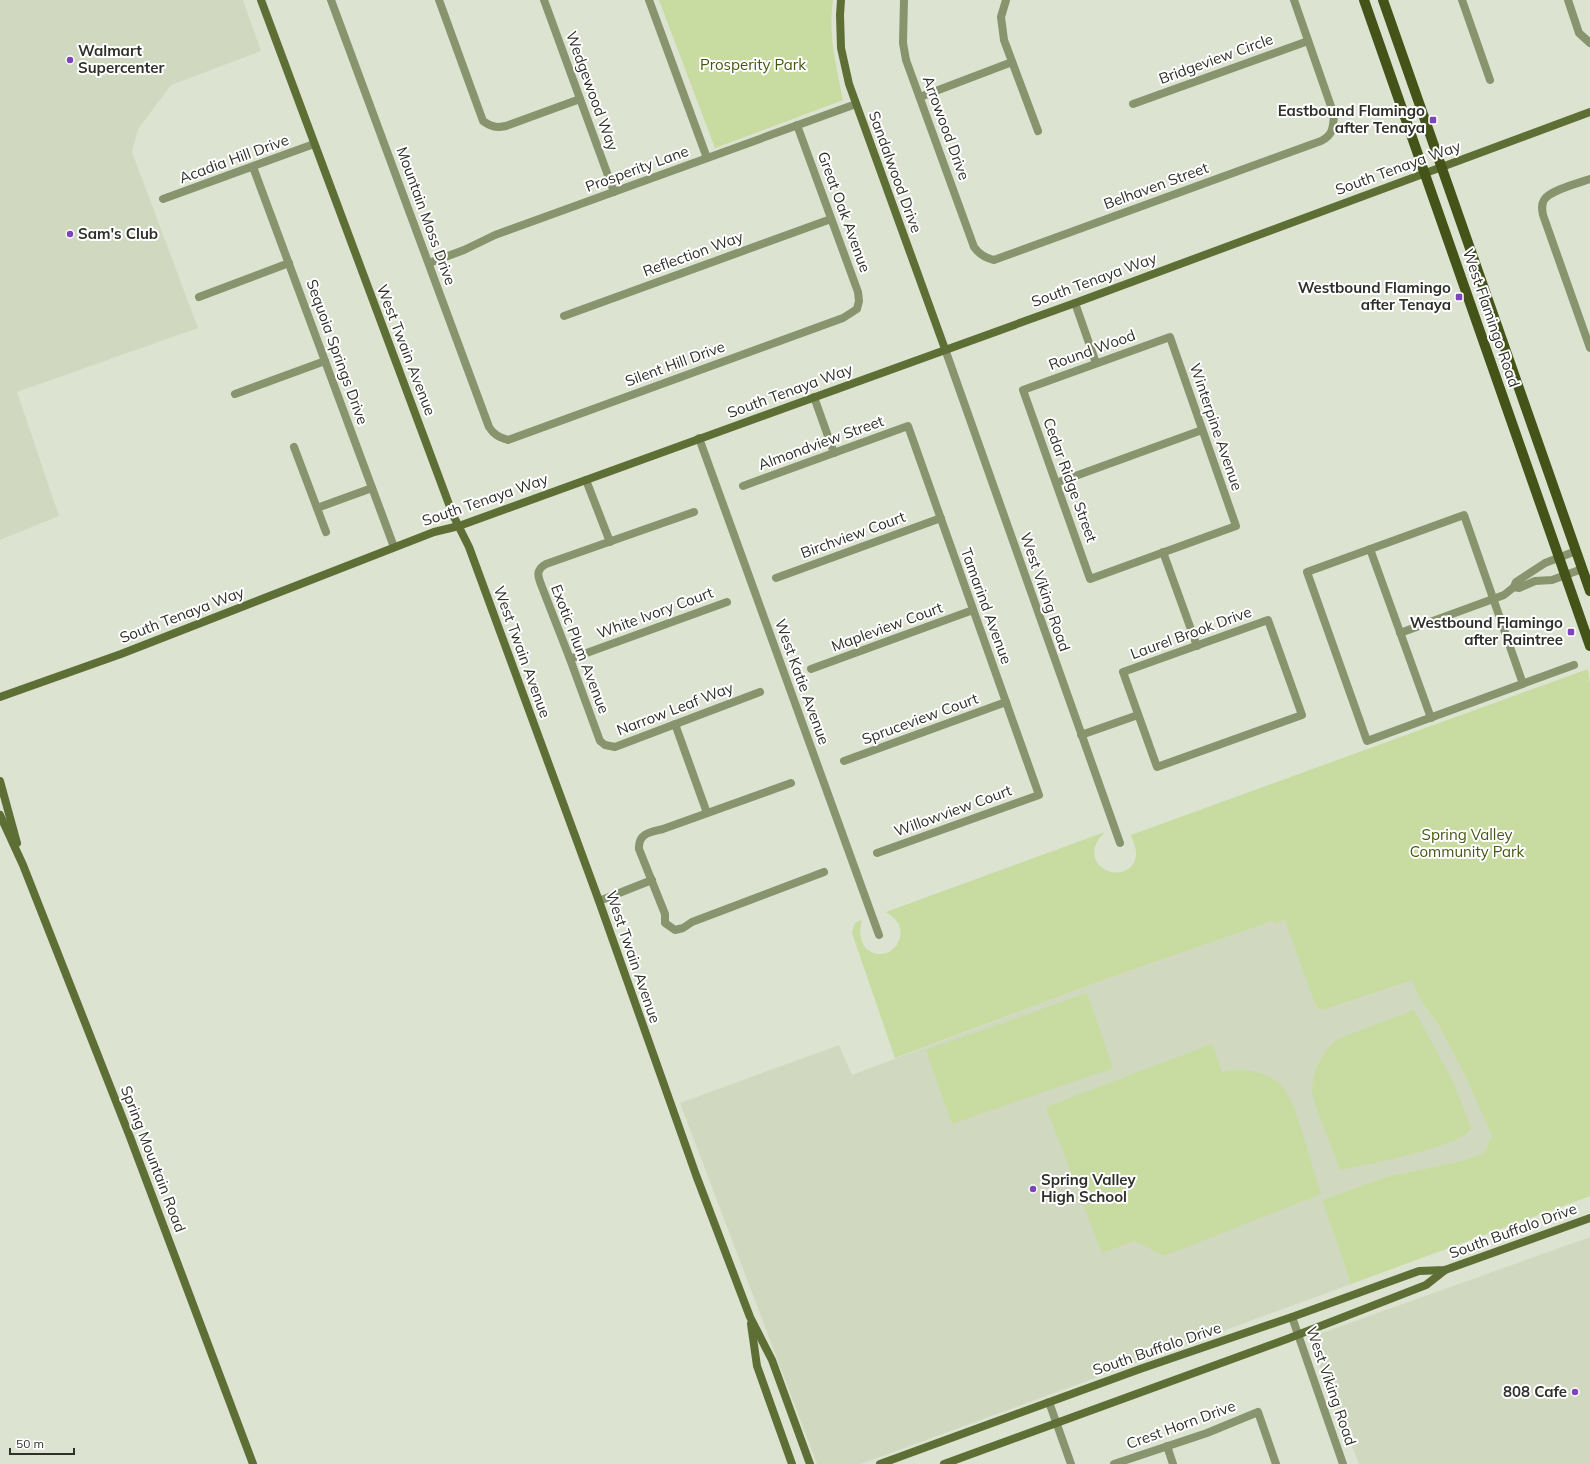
<svg xmlns="http://www.w3.org/2000/svg" width="1590" height="1464" viewBox="0 0 1590 1464" font-family="Mulish,sans-serif">
  <style>
    .built { fill: #d0d9c0 }
    .green { fill: #c8dba0 }
    .lines { fill: none; stroke-linecap: round; stroke-linejoin: round }
    .street { stroke: #88946e; stroke-width: 8 }
    .secondary { stroke: #5e6f35; stroke-width: 8 }
    .primary { stroke: #445418; stroke-width: 10 }
    .poi-dot { fill: #7e44bb; stroke: #fff; stroke-width: 1.5 }
    .labels { text-anchor: middle; stroke-width: 4; stroke-linejoin: round; paint-order: stroke }
    .poi-label { font-size: 15px; font-weight: bold; fill: #2e3029; stroke: #fff; text-anchor: end }
    .street-label { font-size: 15px; fill: #2e3029; stroke: #fff }
    .park-label { font-size: 15px; fill: #465713; stroke: #fff }
  </style>
  <rect width="100%" height="100%" fill="#dce3d0"/>
  <g class="built">
    <polygon points="0,0 243,0 261,51 171,85 138,129 132,152 198,328 17,392 59,516 0,540"/>
    <polygon points="1285,920 1407,965 1420,999 1439,1026 1467,1079 1486,1118 1492,1136 1483,1154 1461,1161 1386,1177 1322,1200 1351,1284 861,1464 817,1464 680,1103 839,1045 852,1075 1103,980 1273,921 1274,924"/>
    <polygon points="1590,1237 1590,1464 1359,1464 1312,1346 1316,1335"/>
  </g>
  <g class="green">
    <path d="M 659,0 L 833,0 C 828,34 836,67 843,100 L 715,148 Z"/>
    <path d="M 1588,669 L 1590,683 L 1590,1196 L 1351,1284 L 1322,1200 L 1386,1177 L 1461,1161 L 1483,1154 L 1492,1136 L 1467,1079 L 1439,1026 L 1420,999 L 1412,980 L 1322,1010 L 1315,1004 L 1285,920 L 1274,924 L 1273,921 L 1103,980 L 895,1058 L 852,933 L 855,923 L 862,920 C 851,958 894,965 900,937 C 903,925 895,918 886,912 L 1105,832 C 1102,835 1099,838 1097,842 C 1082,871 1131,886 1136,856 C 1137,849 1133,841 1131,835 Z"/>
    <polygon points="1087,993 1113,1068 952,1124 926,1050"/>
    <path d="M 1414,1010 L 1454,1083 L 1471,1128 C 1465,1146 1361,1166 1340,1170 L 1319,1115 L 1312,1093 L 1313,1080 L 1317,1066 L 1328,1048 L 1340,1038 Z"/>
    <path d="M 1212,1044 L 1222,1072 C 1241,1066 1272,1072 1284,1089 C 1294,1102 1298,1120 1303,1135 C 1309,1155 1315,1174 1321,1194 L 1164,1256 L 1135,1241 L 1102,1253 L 1046,1107 Z"/>
  </g>
  <g class="lines">
    <g class="street">
      <path d="M 331,0 L 489,427 C 494,435 499,437 508,440 L 843,318 L 857,309 L 859,301 L 858,292 L 797,125"/>
      <path d="M 439,0 L 483,121 C 491,127 497,128 506,126 L 580,99"/>
      <polyline points="544,0 614,192"/>
      <polyline points="649,0 707,158"/>
      <path d="M 904,0 L 903,43 L 906,60 L 974,247 C 979,254 985,258 994,260 L 1321,141 C 1333,135 1333,128 1334,115 L 1294,0"/>
      <polyline points="1006,0 1001,17 1004,40 1038,131"/>
      <polyline points="1462,0 1490,80"/>
      <polyline points="1568,0 1579,33 1590,43"/>
      <polyline points="920,97 1012,62"/>
      <polyline points="1133,104 1308,41"/>
      <polyline points="253,167 394,547"/>
      <path d="M 1590,179 C 1579,183 1550,190 1544,200 C 1541,205 1542,210 1543,215 L 1590,348"/>
      <polyline points="163,199 314,144"/>
      <polyline points="429,263 464,250 495,235 856,104"/>
      <polyline points="199,297 289,263"/>
      <polyline points="1075,303 1096,363"/>
      <polyline points="564,316 831,219"/>
      <polygon points="1170,337 1236,526 1090,579 1023,390"/>
      <polyline points="945,349 1120,843"/>
      <polyline points="235,394 325,361"/>
      <polyline points="814,397 834,453"/>
      <polyline points="699,438 879,935"/>
      <polyline points="294,447 326,532"/>
      <polyline points="586,480 610,542"/>
      <polyline points="1056,483 1202,430"/>
      <polyline points="743,486 908,426 1039,795 877,853"/>
      <polyline points="317,508 372,488"/>
      <path d="M 694,512 L 546,564 C 535,570 538,577 542,587 L 570,659 L 600,741 L 605,745 L 615,747 L 760,692"/>
      <polyline points="1370,549 1431,718"/>
      <polyline points="1163,552 1197,646"/>
      <polyline points="776,578 941,518"/>
      <polyline points="1514,587 1519,588 1535,581 1552,580 1582,569"/>
      <polygon points="1268,620 1302,715 1157,767 1123,672"/>
      <polyline points="1400,633 1504,595 1514,587 1516,582 1545,563 1576,551"/>
      <polyline points="570,659 727,602"/>
      <polyline points="811,669 973,610"/>
      <polyline points="1523,684 1464,515 1307,572 1367,741 1574,665"/>
      <polyline points="675,724 707,813"/>
      <polyline points="1081,735 1138,715"/>
      <polyline points="844,761 1006,702"/>
      <path d="M 791,783 L 663,829 C 651,832 638,833 639,849 L 665,914 L 665,923 L 675,930 L 683,928 L 692,922 L 824,872"/>
      <polyline points="599,901 652,880"/>
      <polyline points="1292,1317 1343,1464"/>
      <polyline points="1049,1402 1071,1464"/>
      <polyline points="1167,1446 1173,1464"/>
      <polyline points="1114,1464 1207,1433 1258,1412 1276,1464"/>
    </g>
    <g class="secondary">
      <polyline points="261,0 453,515 469,547 599,901 696,1175 750,1317 772,1360 810,1464"/>
      <polyline points="841,0 840,15 841,48 849,84 945,349"/>
      <polyline points="0,697 121,654 434,532 459,526 1075,303 1590,112"/>
      <polyline points="0,781 17,843"/>
      <polyline points="0,815 23,865 130,1137 253,1464"/>
      <polyline points="751,1324 757,1366 792,1464"/>
      <polyline points="880,1464 1140,1369 1292,1317 1419,1271 1445,1270 1590,1218"/>
      <polyline points="944,1464 1287,1339 1426,1285 1445,1270"/>
    </g>
    <g class="primary">
      <polyline points="1364,0 1590,646"/>
      <polyline points="1383,0 1590,591"/>
    </g>
  </g>
  <g class="poi-dot">
    <circle cx="70" cy="60" r="4"/>
    <rect x="1429" y="116" width="8" height="8" rx="2"/>
    <circle cx="70" cy="234" r="4"/>
    <rect x="1455" y="293" width="8" height="8" rx="2"/>
    <rect x="1567" y="628" width="8" height="8" rx="2"/>
    <circle cx="1033" cy="1189" r="4"/>
    <circle cx="1575" cy="1392" r="4"/>
  </g>
  <g class="labels">
    <g class="poi-label">
      <text x="78" y="56" text-anchor="start">Walmart<tspan x="78" dy="17">Supercenter</tspan></text>
      <text x="1425" y="116">Eastbound Flamingo<tspan x="1425" dy="17">after Tenaya</tspan></text>
      <text x="78" y="239" text-anchor="start">Sam's Club</text>
      <text x="1451" y="293">Westbound Flamingo<tspan x="1451" dy="17">after Tenaya</tspan></text>
      <text x="1563" y="628">Westbound Flamingo<tspan x="1563" dy="17">after Raintree</tspan></text>
      <text x="1041" y="1185" text-anchor="start">Spring Valley<tspan x="1041" dy="17">High School</tspan></text>
      <text x="1567" y="1397">808 Cafe</text>
    </g>
    <g class="street-label">
      <text transform="translate(1216 59) rotate(-20)" y="5">Bridgeview Circle</text>
      <text transform="translate(592 91) rotate(70)" y="5">Wedgewood Way</text>
      <text transform="translate(946 128) rotate(70)" y="5">Arrowood Drive</text>
      <text transform="translate(234 159) rotate(-20)" y="5">Acadia Hill Drive</text>
      <text transform="translate(1398 168) rotate(-20)" y="5">South Tenaya Way</text>
      <text transform="translate(637 169) rotate(-20)" y="5">Prosperity Lane</text>
      <text transform="translate(895 172) rotate(70)" y="5">Sandalwood Drive</text>
      <text transform="translate(1156 186) rotate(-20)" y="5">Belhaven Street</text>
      <text transform="translate(844 212) rotate(70)" y="5">Great Oak Avenue</text>
      <text transform="translate(426 216) rotate(70)" y="5">Mountain Moss Drive</text>
      <text transform="translate(693 254) rotate(-20)" y="5">Reflection Way</text>
      <text transform="translate(1094 280) rotate(-20)" y="5">South Tenaya Way</text>
      <text transform="translate(1491 318) rotate(71)" y="5">West Flamingo Road</text>
      <text transform="translate(406 350) rotate(69)" y="5">West Twain Avenue</text>
      <text transform="translate(1092 350) rotate(-20)" y="5">Round Wood</text>
      <text transform="translate(337 352) rotate(70)" y="5">Sequoia Springs Drive</text>
      <text transform="translate(675 364) rotate(-20)" y="5">Silent Hill Drive</text>
      <text transform="translate(790 391) rotate(-20)" y="5">South Tenaya Way</text>
      <text transform="translate(1216 427) rotate(71)" y="5">Winterpine Avenue</text>
      <text transform="translate(821 443) rotate(-20)" y="5">Almondview Street</text>
      <text transform="translate(1070 480) rotate(70)" y="5">Cedar Ridge Street</text>
      <text transform="translate(485 500) rotate(-19)" y="5">South Tenaya Way</text>
      <text transform="translate(853 535) rotate(-20)" y="5">Birchview Court</text>
      <text transform="translate(1045 592) rotate(71)" y="5">West Viking Road</text>
      <text transform="translate(986 606) rotate(70)" y="5">Tamarind Avenue</text>
      <text transform="translate(655 613) rotate(-20)" y="5">White Ivory Court</text>
      <text transform="translate(182 615) rotate(-21)" y="5">South Tenaya Way</text>
      <text transform="translate(887 627) rotate(-20)" y="5">Mapleview Court</text>
      <text transform="translate(1191 633) rotate(-20)" y="5">Laurel Brook Drive</text>
      <text transform="translate(580 649) rotate(69)" y="5">Exotic Plum Avenue</text>
      <text transform="translate(522 652) rotate(70)" y="5">West Twain Avenue</text>
      <text transform="translate(802 682) rotate(70)" y="5">West Katie Avenue</text>
      <text transform="translate(675 709) rotate(-21)" y="5">Narrow Leaf Way</text>
      <text transform="translate(920 719) rotate(-20)" y="5">Spruceview Court</text>
      <text transform="translate(953 811) rotate(-20)" y="5">Willowview Court</text>
      <text transform="translate(633 957) rotate(71)" y="5">West Twain Avenue</text>
      <text transform="translate(153 1159) rotate(69)" y="5">Spring Mountain Road</text>
      <text transform="translate(1513 1231) rotate(-20)" y="5">South Buffalo Drive</text>
      <text transform="translate(1157 1349) rotate(-19)" y="5">South Buffalo Drive</text>
      <text transform="translate(1331 1386) rotate(71)" y="5">West Viking Road</text>
      <text transform="translate(1181 1425) rotate(-20)" y="5">Crest Horn Drive</text>
    </g>
    <g class="park-label">
      <text x="753" y="70">Prosperity Park</text>
      <text x="1467" y="840">Spring Valley<tspan x="1467" dy="17">Community Park</tspan></text>
    </g>
  </g>
  <path d="M10 1448v6h64v-6" fill="none" stroke="#2e3029" stroke-width="2"/>
  <text x="16" y="1448" font-size="12" fill="#2e3029" stroke="#ffffff" stroke-width="3" paint-order="stroke">50 m</text>
</svg>
